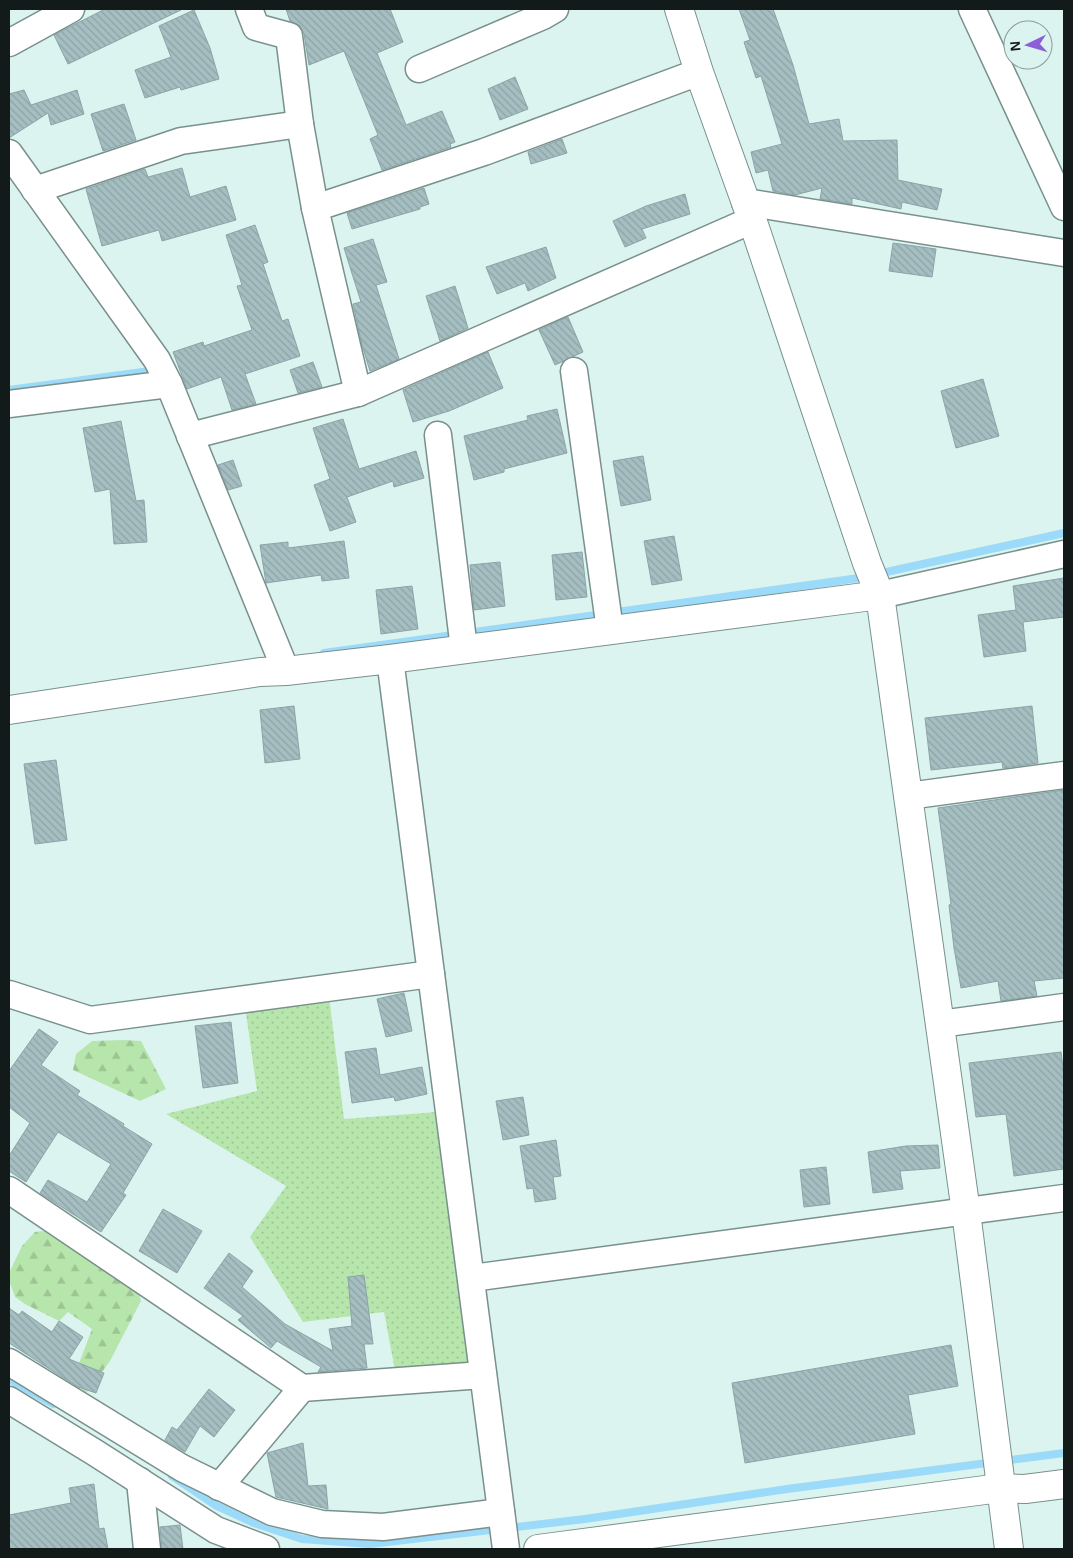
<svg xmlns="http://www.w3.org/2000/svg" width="1073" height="1558" viewBox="0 0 1073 1558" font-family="Helvetica,sans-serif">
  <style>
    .grass { fill: url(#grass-dots) }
    .forest { fill: url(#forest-firs) }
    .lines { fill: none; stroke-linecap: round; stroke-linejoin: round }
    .stream { stroke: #9cdaf9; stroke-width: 8 }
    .building { fill: url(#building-back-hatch); stroke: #8ca4a7 }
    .minor-casing { stroke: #79908c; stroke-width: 29 }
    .tertiary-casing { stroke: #79908c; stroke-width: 30 }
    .minor { stroke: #fff; stroke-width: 26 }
    .tertiary { stroke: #fff; stroke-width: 28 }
  </style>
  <defs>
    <pattern id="grass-dots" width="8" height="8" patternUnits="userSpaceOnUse" patternTransform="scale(1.25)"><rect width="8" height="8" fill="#b7e6ac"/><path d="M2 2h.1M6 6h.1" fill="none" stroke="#9cc593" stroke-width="1.8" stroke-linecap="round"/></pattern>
    <pattern id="forest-firs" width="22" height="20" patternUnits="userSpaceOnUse" patternTransform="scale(1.25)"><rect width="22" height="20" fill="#b7e6ac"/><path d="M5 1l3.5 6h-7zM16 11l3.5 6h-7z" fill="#9cc593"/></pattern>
    <pattern id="building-back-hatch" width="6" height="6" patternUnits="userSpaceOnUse" patternTransform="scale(1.25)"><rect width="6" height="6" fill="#a5bec1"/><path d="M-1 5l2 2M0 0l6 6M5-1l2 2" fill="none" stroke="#8da3a5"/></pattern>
  </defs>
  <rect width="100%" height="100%" fill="#dbf4f0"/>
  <polygon class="grass" points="328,988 344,1119 437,1112 476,1376 397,1381 384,1312 303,1322 250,1237 286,1186 166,1114 257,1091 244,999"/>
  <g class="forest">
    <polygon points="123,1040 141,1041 166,1089 140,1101 73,1070 76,1054 92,1041"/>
    <polygon points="52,1230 135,1275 141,1301 110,1361 84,1396 78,1366 92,1329 68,1312 59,1321 25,1304 15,1297 9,1280 9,1273 22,1246 35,1232"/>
  </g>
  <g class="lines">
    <g class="stream">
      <polyline points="9,390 150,371 153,378"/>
      <polyline points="324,653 859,578 1064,533"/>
      <polyline points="9,1379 53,1404"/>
      <polyline points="172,1476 215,1505 254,1523 302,1539 370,1544 585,1519 787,1489 1064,1453"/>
    </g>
  </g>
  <g class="building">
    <polygon points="105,9 183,9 68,64 54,35"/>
    <polygon points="286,9 390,9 403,42 377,53 406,125 442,111 455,142 450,144 451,147 382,170 370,139 378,135 344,51 309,65 304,34 300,26 290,21"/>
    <polygon points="739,9 773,9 793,65 809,124 839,119 843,141 897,140 898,180 942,189 937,210 902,202 901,209 852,198 852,204 820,199 822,188 795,195 773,191 768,170 756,173 751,152 782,144 761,76 756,78 744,42 750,40"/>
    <polygon points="194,10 210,48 219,79 181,90 180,87 145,98 135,70 171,57 159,26"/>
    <polygon points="515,77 528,109 500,120 488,89"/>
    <polygon points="24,90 31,105 77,90 84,114 51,125 48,113 9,138 9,94"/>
    <polygon points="124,104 136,140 103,151 91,114"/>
    <polygon points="562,139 567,153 531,164 528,152"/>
    <polygon points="182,168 190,197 226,186 236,220 162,241 159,230 102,246 86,189 145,169 148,177"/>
    <polygon points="424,188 429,204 420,207 420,209 352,229 347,213"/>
    <polygon points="685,194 690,214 642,229 646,238 625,247 613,221 646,206"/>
    <polygon points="255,225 268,262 263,264 282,321 288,319 300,356 245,374 256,404 232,410 221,377 187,389 173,352 203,342 204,346 252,330 237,286 242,285 226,235"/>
    <polygon points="373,239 387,282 376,285 399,359 370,371 362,345 353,304 361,302 344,248"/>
    <polygon points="893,243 936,249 932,277 889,271"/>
    <polygon points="546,247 556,278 528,291 525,283 497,294 486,267"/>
    <polygon points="455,286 468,328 440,341 426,296"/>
    <polygon points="568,317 583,352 555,365 539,330"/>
    <polygon points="488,352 503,388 449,411 413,422 403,390"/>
    <polygon points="313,362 322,387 298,393 290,370"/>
    <polygon points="983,379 999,436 956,448 941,391"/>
    <polygon points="557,409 567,453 504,469 504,472 474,480 464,436 528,420 527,416"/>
    <polygon points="343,419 359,469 416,451 424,478 394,487 393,481 347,497 356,522 330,531 314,485 330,479 313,428"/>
    <polygon points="121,421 136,501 144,500 147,542 114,544 110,489 95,492 83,428"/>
    <polygon points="643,456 651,500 621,506 613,461"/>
    <polygon points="233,460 242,486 228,490 218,465"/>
    <polygon points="674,536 682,580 652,585 644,541"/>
    <polygon points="344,541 349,578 322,581 321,575 266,583 260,545 288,542 288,548"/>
    <polygon points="582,552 587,597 556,600 552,555"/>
    <polygon points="500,562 505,606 474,610 470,565"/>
    <polygon points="1064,578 1064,617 1023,622 1026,651 984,657 978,615 1016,610 1013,586"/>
    <polygon points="412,586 418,629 381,634 376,590"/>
    <polygon points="294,706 300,759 265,763 260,710"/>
    <polygon points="1032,706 1038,763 1003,768 1002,762 931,770 925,718"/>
    <polygon points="56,760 67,840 35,844 24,764"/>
    <polygon points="1064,790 1064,978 1034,981 1037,996 1001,1001 998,981 961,988 954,948 949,905 951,904 938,808"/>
    <polygon points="404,993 412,1031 386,1037 377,999"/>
    <polygon points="231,1022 238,1083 203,1088 195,1026"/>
    <polygon points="39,1029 58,1042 41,1065 80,1091 77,1095 124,1124 123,1126 152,1144 123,1193 126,1195 101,1232 40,1193 48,1180 87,1202 111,1164 58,1132 26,1182 9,1171 9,1156 30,1123 9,1107 9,1071"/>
    <polygon points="376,1048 380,1075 422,1067 427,1094 395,1101 394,1097 352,1103 345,1052"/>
    <polygon points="1061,1052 1064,1076 1064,1169 1014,1176 1006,1114 976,1117 969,1063"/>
    <polygon points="523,1097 529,1135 503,1140 496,1101"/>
    <polygon points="556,1140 561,1176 553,1177 556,1199 535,1202 533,1188 527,1189 520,1146"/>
    <polygon points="938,1145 940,1168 900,1171 903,1189 873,1193 868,1152 906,1146"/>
    <polygon points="826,1167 830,1204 804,1207 800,1170"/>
    <polygon points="163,1209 202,1231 177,1273 139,1251"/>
    <polygon points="229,1253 253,1271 242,1287 285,1324 333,1351 329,1329 352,1326 348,1277 364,1275 373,1344 364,1344 367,1368 318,1372 321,1367 277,1341 271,1348 238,1320 243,1316 204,1288"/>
    <polygon points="9,1308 19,1315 22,1311 52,1332 59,1321 83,1337 69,1359 104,1373 96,1393 78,1387 9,1343"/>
    <polygon points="951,1345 958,1386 908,1395 915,1434 745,1463 732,1383"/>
    <polygon points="209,1389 235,1410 214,1437 200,1426 185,1452 165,1440 172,1427 177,1430"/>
    <polygon points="303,1443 308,1486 326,1485 328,1509 276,1497 267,1453"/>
    <polygon points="94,1484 99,1529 104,1528 108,1549 9,1549 9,1515 71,1503 69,1488"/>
    <polygon points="180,1525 183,1549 162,1549 160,1527"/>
  </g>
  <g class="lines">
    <defs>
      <g id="minor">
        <polyline points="249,9 256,27 289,36 300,124 315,208 358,393"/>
        <polyline points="972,9 1064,207"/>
        <polyline points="9,43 71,9"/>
        <polyline points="419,69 543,16 555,9"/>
        <polyline points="9,153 157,360 169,384 286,671"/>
        <polyline points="35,190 181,141 300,124"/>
        <polyline points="745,202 1064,253"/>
        <polyline points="315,208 484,152 699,72"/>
        <polyline points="574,371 610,630"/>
        <polyline points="9,404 169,384"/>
        <polyline points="438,435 464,649"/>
        <polyline points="190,436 358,393 752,220"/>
        <polyline points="880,595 1064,554"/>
        <polyline points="390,659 506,1549"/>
        <polyline points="908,796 1064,775"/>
        <polyline points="9,994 90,1020 431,974"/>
        <polyline points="940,1024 1064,1007"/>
        <polyline points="9,1190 302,1388 483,1375"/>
        <polyline points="472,1278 1064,1198"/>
        <polyline points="9,1362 182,1468 272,1512 322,1524 383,1527 501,1512"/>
        <polyline points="9,1400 94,1452 216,1530 266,1549"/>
        <polyline points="140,1481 147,1549"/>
        <polyline points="219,1487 302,1388"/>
      </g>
      <g id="tertiary">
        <polyline points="679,9 699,72 755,228 867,563 880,595 966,1212 1009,1549"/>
        <polyline points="9,710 260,672 286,671 390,659 880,595"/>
        <polyline points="538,1549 1000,1488 1025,1489 1064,1484"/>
      </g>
    </defs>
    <use href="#minor" class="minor-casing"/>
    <use href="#tertiary" class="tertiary-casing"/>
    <use href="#minor" class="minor"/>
    <use href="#tertiary" class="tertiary"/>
  </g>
  <rect width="1073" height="1558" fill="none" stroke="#121b1a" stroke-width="20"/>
  <g transform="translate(1028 45) rotate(265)"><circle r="24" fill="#dbf4f0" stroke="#8b9d9a"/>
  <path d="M0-4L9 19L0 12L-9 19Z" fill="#8c5ed8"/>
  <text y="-8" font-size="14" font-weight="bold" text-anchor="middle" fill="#121b1a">N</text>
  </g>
</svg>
